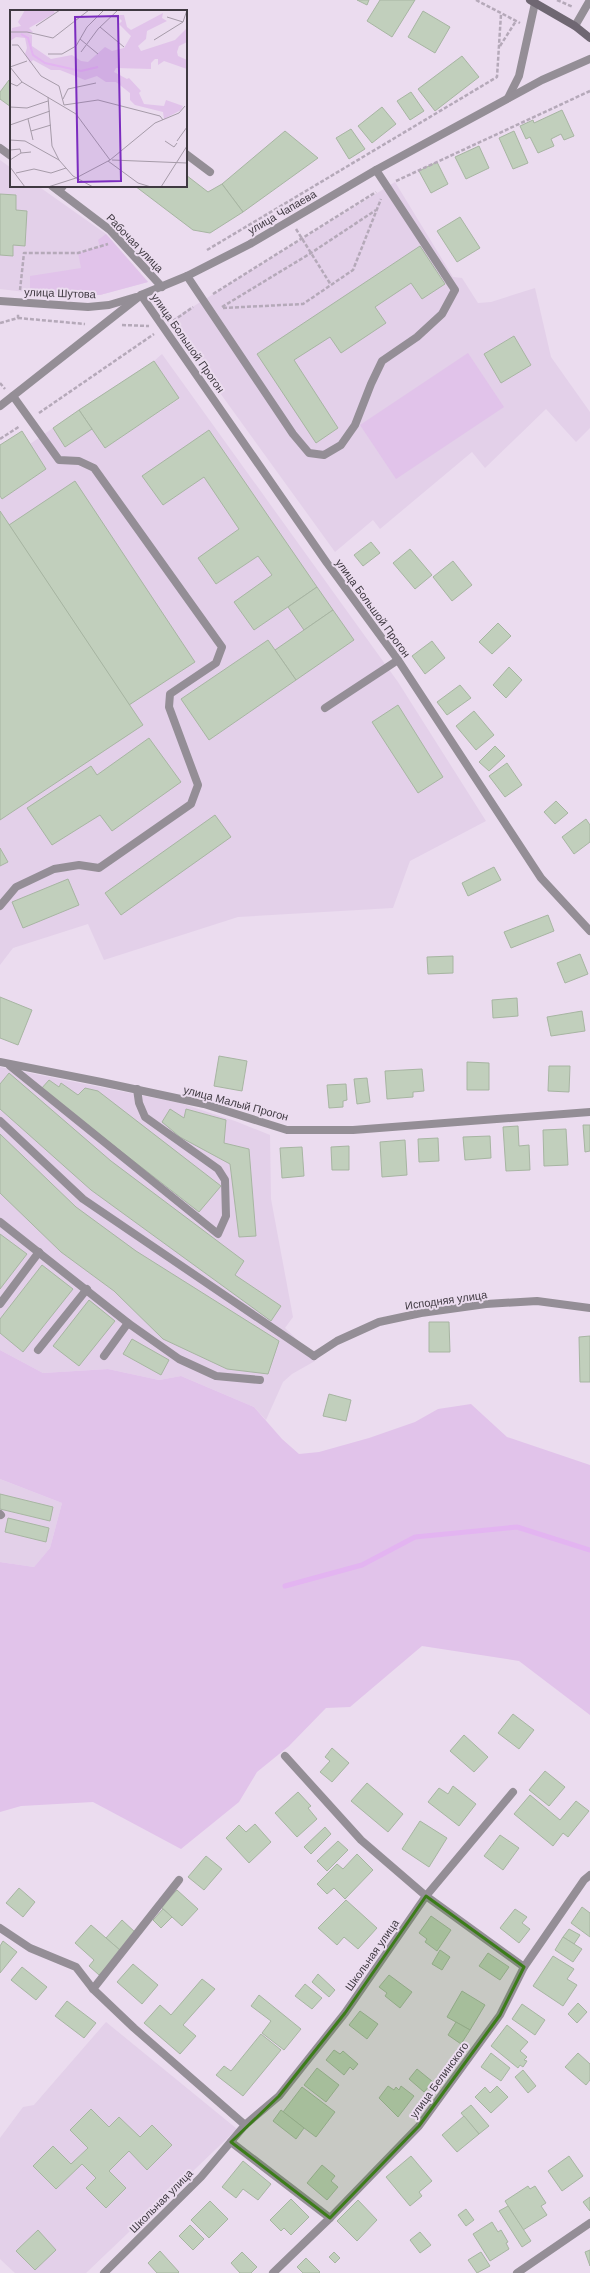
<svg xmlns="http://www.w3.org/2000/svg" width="590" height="2273" viewBox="0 0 590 2273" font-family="'DM Sans',sans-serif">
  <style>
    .built { fill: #e3d0e9 }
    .green { fill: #e1c3ea }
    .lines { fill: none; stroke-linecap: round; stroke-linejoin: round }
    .stream { stroke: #e3b4f1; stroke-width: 5 }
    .building { fill: #c1cfbc; stroke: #a7b5a2 }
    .path { stroke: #b5a9b9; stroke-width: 2.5; stroke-dasharray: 4 2; stroke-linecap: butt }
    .service { stroke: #948e96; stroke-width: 8 }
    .minor { stroke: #948e96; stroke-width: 8 }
    .secondary { stroke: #6f6772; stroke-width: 8 }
    .marked { fill: #3c7c1a; fill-opacity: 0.2; stroke: #3c7c1a; stroke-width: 3; stroke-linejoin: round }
    .labels { text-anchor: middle; stroke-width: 4; stroke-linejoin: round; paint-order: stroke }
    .street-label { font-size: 11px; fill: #3f3941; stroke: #ebdcef }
    .inset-river { fill: none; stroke: #e3b4f1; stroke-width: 2 }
    .inset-road { fill: none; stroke: #a69ba9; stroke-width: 1 }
    .view { fill: #7b2cbf; fill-opacity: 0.15; stroke: #7b2cbf; stroke-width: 2 }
    .inset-edge { fill: none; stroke: #3f3941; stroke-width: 2 }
  </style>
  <rect width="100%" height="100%" fill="#ebdcef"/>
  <g class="built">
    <polygon points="0,160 11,168 11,186 38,186 106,234 148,282 100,295 51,295 0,289"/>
    <polygon points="395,182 453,277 462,278 478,303 491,302 535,288 551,357 590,412 590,428 576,442 546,409 485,468 472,452 380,529 373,520 335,552 176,332 173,319"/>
    <polygon points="162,354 398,682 486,821 410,861 393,908 238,917 104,960 88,924 13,948 0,965 0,496 2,499 46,469 30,444 53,428 65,447 92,429 105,448 179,399 154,361"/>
    <polygon points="0,1067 180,1103 235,1121 270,1135 271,1199 293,1317 285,1328 311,1353 315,1361 292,1374 283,1382 266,1420 254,1407 181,1376 159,1380 108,1369 43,1373 0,1350"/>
    <polygon points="0,1479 62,1503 50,1548 34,1567 0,1562"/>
    <polygon points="106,2022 237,2129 86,2273 15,2273 0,2259 0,2138 23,2107 34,2105"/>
  </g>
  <g class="green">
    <polygon points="106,234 148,282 100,295 51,295 30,292 30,276 81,268 78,253 100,247 98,240"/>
    <polygon points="468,353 504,407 396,479 360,425"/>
    <polygon points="0,1350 43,1373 108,1369 159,1380 181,1376 254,1407 282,1439 299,1454 319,1452 369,1438 415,1422 438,1409 471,1404 507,1437 590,1465 590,1715 519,1661 422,1646 350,1707 326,1708 289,1746 257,1772 239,1802 181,1849 93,1802 21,1806 0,1812 0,1562 34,1567 50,1548 62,1503 0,1479"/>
  </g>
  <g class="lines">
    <polyline class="stream" points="285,1586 362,1565 415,1537 517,1527 590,1550"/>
  </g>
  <g class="building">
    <polygon points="357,0 369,0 367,5"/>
    <polygon points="380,0 415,0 392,37 367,21"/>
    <polygon points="423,11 450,27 435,53 408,37"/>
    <polygon points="462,56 479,77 435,111 418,89"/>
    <polygon points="9,80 11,82 11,107 0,99 0,92"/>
    <polygon points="411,92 424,111 410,120 397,101"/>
    <polygon points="382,107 396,124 372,143 358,126"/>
    <polygon points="562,110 574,136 564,140 561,134 551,139 554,146 538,153 530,137 526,139 520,126 533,120 534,123"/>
    <polygon points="351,129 365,149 349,159 336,138"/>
    <polygon points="285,131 318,158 243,212 222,184"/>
    <polygon points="514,131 528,163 513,169 499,138"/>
    <polygon points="479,146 489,168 466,179 455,157"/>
    <polygon points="437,162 448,184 431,193 419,171"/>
    <polygon points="186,175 208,192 222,184 243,212 210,233 193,230 135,186 186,186"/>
    <polygon points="0,194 16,195 16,210 27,211 25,246 13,245 13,256 0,255"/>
    <polygon points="460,217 480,248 457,262 437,231"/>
    <polygon points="420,246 445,284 422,299 411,283 375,307 386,323 341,353 330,337 294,360 338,428 316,443 257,354"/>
    <polygon points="514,336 531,365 501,383 484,354"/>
    <polygon points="154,361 179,398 105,448 79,410"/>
    <polygon points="79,410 92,429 65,447 53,428"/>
    <polygon points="209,430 317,587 254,630 234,602 272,575 258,556 216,584 198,558 239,529 204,477 163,505 142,476"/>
    <polygon points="22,431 46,469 2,499 0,496 0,445"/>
    <polygon points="75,481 195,662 129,705 9,525"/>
    <polygon points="0,511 143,725 0,820"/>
    <polygon points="371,542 380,553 363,566 354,555"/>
    <polygon points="410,549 432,575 415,589 393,563"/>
    <polygon points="453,561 472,585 452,601 433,577"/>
    <polygon points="317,587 333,610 304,630 288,607"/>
    <polygon points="333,610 354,640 296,680 275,650"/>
    <polygon points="498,623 511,636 492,654 479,642"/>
    <polygon points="268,640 296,680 209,740 181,699"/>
    <polygon points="432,641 445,658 425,674 412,656"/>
    <polygon points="509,667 522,680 506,698 493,685"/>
    <polygon points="460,685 471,698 447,715 437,702"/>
    <polygon points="398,705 443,777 418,793 372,722"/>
    <polygon points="474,711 494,735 476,750 456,726"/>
    <polygon points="149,738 181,782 112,831 100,815 52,845 27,808 91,766 97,775"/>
    <polygon points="495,746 505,756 489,771 479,762"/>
    <polygon points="507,763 522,785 505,797 489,776"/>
    <polygon points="556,801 568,813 555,824 544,812"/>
    <polygon points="215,815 231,837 121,915 105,893"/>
    <polygon points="586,819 590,825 590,842 574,854 562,837"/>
    <polygon points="0,848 8,862 0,866"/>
    <polygon points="494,867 501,880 468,896 462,883"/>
    <polygon points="68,879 79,905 23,928 12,902"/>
    <polygon points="548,915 554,931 511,948 504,932"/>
    <polygon points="580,954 588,974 565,983 557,963"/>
    <polygon points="453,956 453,973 428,974 427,957"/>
    <polygon points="0,997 32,1010 18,1045 0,1038"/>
    <polygon points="517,998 518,1016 493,1018 492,1000"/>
    <polygon points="582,1011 585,1031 551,1036 547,1017"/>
    <polygon points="219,1056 247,1061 242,1091 214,1086"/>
    <polygon points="467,1062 489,1063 489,1090 467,1090"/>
    <polygon points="549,1066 570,1066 569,1092 548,1091"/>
    <polygon points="422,1069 424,1091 413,1092 413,1097 387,1099 385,1071"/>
    <polygon points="9,1073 111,1161 244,1261 235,1275 281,1306 271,1321 91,1190 0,1109 0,1084"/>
    <polygon points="367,1078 370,1102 357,1104 354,1079"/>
    <polygon points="49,1080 59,1087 61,1083 78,1095 85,1088 98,1091 221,1186 199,1212 41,1089"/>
    <polygon points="346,1084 347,1100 343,1101 343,1107 329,1108 327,1085"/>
    <polygon points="170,1109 184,1118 186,1109 226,1120 224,1143 249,1149 256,1236 239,1237 230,1164 180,1137 162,1122"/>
    <polygon points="583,1125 590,1125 590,1151 585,1152"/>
    <polygon points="518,1126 519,1146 529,1145 530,1170 506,1171 503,1127"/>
    <polygon points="566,1129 568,1165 544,1166 543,1130"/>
    <polygon points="0,1134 76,1207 136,1251 279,1341 268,1374 227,1369 163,1339 114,1291 61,1252 0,1193"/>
    <polygon points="490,1136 491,1158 465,1160 463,1137"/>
    <polygon points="438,1138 439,1161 419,1162 418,1139"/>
    <polygon points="405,1140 407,1175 382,1177 380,1142"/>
    <polygon points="349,1146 349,1170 332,1170 331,1147"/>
    <polygon points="302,1147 304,1176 282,1178 280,1148"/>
    <polygon points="0,1234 27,1254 0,1289"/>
    <polygon points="42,1265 73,1289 23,1352 0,1333 0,1319"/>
    <polygon points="89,1300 115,1321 79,1366 53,1346"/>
    <polygon points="429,1322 449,1322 450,1352 429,1352"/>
    <polygon points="590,1336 590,1382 580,1382 579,1337"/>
    <polygon points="132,1339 169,1360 161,1375 123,1354"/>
    <polygon points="329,1394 351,1400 346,1421 323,1416"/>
    <polygon points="0,1494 53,1507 50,1521 0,1509"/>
    <polygon points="8,1518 49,1528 46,1542 5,1532"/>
    <polygon points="513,1714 534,1730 519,1749 498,1733"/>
    <polygon points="464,1735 488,1757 474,1772 450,1751"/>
    <polygon points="332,1748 349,1763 332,1782 320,1772 330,1761 325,1757"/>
    <polygon points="545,1771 565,1787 549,1806 529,1790"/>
    <polygon points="367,1783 403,1814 388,1832 351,1801"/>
    <polygon points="453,1786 476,1804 459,1826 428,1802 439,1788 448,1794"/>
    <polygon points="298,1792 311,1806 308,1808 317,1819 297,1837 275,1813"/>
    <polygon points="530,1795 560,1820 576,1801 589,1811 568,1837 563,1833 553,1846 514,1814"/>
    <polygon points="420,1821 447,1838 429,1867 402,1849"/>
    <polygon points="255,1824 271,1842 249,1863 226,1838 239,1825 246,1832"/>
    <polygon points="325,1827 331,1834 311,1854 304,1847"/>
    <polygon points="500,1835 519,1848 503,1870 484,1856"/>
    <polygon points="338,1841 348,1850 327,1871 317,1861"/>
    <polygon points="357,1854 373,1870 345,1899 334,1888 327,1894 317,1884 337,1864 343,1869"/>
    <polygon points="206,1856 222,1869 204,1890 188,1877"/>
    <polygon points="19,1888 35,1902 23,1917 6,1903"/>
    <polygon points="177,1890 198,1909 182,1926 161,1907"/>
    <polygon points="346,1900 377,1928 358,1949 344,1937 337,1945 318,1928"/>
    <polygon points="582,1907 590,1913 590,1937 571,1923"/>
    <polygon points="163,1909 172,1917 161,1928 153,1920"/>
    <polygon points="515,1909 527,1917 522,1923 530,1929 519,1943 500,1928"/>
    <polygon points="431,1916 451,1930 437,1951 425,1942 427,1939 419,1933"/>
    <polygon points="122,1920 136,1933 121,1951 106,1938"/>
    <polygon points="91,1925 121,1951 99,1975 89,1966 94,1960 75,1943"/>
    <polygon points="569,1929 580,1935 574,1944 563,1937"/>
    <polygon points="563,1937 582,1949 573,1962 555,1950"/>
    <polygon points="3,1941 17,1952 0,1973 0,1946"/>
    <polygon points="440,1950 450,1957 442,1970 432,1964"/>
    <polygon points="488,1953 509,1967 500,1980 479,1966"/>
    <polygon points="553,1956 574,1969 567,1979 577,1985 563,2006 533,1986"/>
    <polygon points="133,1964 158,1985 142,2004 117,1982"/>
    <polygon points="22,1967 47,1987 36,2000 11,1980"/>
    <polygon points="318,1974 335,1990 329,1997 312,1982"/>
    <polygon points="389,1975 412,1992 400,2008 385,1996 387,1993 379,1987"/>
    <polygon points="202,1979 215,1989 183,2025 196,2036 180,2054 144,2023 160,2005 171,2015"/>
    <polygon points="305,1984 322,1998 312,2009 295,1996"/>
    <polygon points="462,1991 485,2005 470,2030 447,2017"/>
    <polygon points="259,1995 301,2029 284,2050 262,2033 271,2021 251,2006"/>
    <polygon points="67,2001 96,2023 84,2038 55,2016"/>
    <polygon points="578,2003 587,2012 577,2023 568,2014"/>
    <polygon points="522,2004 545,2020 535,2035 512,2019"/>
    <polygon points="360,2011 378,2024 367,2039 349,2025"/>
    <polygon points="456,2022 470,2030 461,2044 448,2035"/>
    <polygon points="507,2025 528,2042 520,2051 527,2057 524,2060 527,2061 523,2067 520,2065 518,2068 491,2046"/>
    <polygon points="261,2034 281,2050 243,2096 216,2075 224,2066 231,2071"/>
    <polygon points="334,2050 340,2054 343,2051 358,2064 353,2070 350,2067 344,2075 326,2060"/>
    <polygon points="491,2053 510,2068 501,2081 481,2067"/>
    <polygon points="578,2053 590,2064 590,2080 586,2085 565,2067"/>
    <polygon points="317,2068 339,2085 326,2102 304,2085"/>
    <polygon points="417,2069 433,2082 424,2092 409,2079"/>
    <polygon points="523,2070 536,2086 528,2093 515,2077"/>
    <polygon points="388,2086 394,2090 396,2087 399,2090 401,2086 414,2096 398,2117 379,2098"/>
    <polygon points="497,2086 508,2097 491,2113 475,2097 485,2087 490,2093"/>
    <polygon points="302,2087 335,2112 316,2137 283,2112"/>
    <polygon points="471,2105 489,2126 479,2134 461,2113"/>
    <polygon points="91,2109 109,2127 119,2117 140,2137 152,2125 172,2145 147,2170 129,2151 109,2171 126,2188 106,2208 86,2188 96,2178 82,2164 56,2189 33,2166 53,2146 71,2164 88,2148 70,2130"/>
    <polygon points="281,2110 304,2128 296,2139 273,2121"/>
    <polygon points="464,2116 479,2134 457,2152 442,2135"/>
    <polygon points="411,2156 432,2181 419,2192 422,2196 410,2206 386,2177"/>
    <polygon points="569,2156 583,2176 562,2191 548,2171"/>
    <polygon points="243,2161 271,2184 258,2200 243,2189 236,2198 222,2187"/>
    <polygon points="322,2165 335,2176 331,2181 338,2187 327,2200 307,2183"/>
    <polygon points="528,2186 530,2189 535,2186 546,2203 541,2206 547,2215 523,2230 505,2201"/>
    <polygon points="590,2197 590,2211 583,2202"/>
    <polygon points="291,2199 309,2217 291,2235 284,2228 281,2231 270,2220"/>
    <polygon points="358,2200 377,2220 357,2241 337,2221"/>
    <polygon points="210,2201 228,2219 209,2238 191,2220"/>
    <polygon points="508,2206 531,2241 522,2247 499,2211"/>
    <polygon points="466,2209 474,2220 466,2226 458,2215"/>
    <polygon points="492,2222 498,2232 501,2230 508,2242 506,2243 509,2249 490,2261 473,2234"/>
    <polygon points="190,2225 204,2239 193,2250 179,2236"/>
    <polygon points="38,2230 56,2250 35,2270 16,2251"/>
    <polygon points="420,2232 431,2245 420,2253 410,2240"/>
    <polygon points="590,2250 590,2266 585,2252"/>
    <polygon points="160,2251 179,2272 178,2273 157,2273 148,2263"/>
    <polygon points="242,2252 257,2267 251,2273 240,2273 231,2263"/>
    <polygon points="334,2252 340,2258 335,2263 329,2257"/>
    <polygon points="481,2252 490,2266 477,2273 468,2260"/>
    <polygon points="306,2258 320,2272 319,2273 303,2273 297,2267"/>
  </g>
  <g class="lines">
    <g class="path">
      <polyline points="476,0 520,23"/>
      <polyline points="557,0 573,7"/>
      <polyline points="500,46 516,21"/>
      <polyline points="396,181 590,91"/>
      <polyline points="296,229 331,285"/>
      <polyline points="207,250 497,77 501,14"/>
      <polyline points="20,290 24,253 78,253 108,244"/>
      <polyline points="213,294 376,192"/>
      <polyline points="222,307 311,253 376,210"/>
      <polyline points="223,308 303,304 331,285 353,270 381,199"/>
      <polyline points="18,318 85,324"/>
      <polyline points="173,321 193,307"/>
      <polyline points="0,323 18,318 18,313"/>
      <polyline points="122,325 149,326"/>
      <polyline points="0,383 5,389"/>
      <polyline points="39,413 154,334"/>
      <polyline points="0,439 20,426"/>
    </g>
    <g class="service">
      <polyline points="186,154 210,172"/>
      <polyline points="59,191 63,186"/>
      <polyline points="187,276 293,434 309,453 324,455 341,445 355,425 371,384 382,361 417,337 442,314 455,290 376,170"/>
      <polyline points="325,708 398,660"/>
      <polyline points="0,906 16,887 54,869 79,865 99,868 191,804 198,785 169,707 170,694 216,663 222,647 94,468 79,461 59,460 13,396"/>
      <polyline points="10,1066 218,1234 226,1216 225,1180 218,1169 145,1117 139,1103 137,1089"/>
      <polyline points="0,1121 83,1199 314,1356"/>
      <polyline points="0,1222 128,1323 179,1359 216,1376 260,1380"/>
      <polyline points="0,1304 39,1252"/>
      <polyline points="38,1350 87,1289"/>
      <polyline points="104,1356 128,1323"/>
      <polyline points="0,1514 1,1515"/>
      <polyline points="93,1989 179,1880"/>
    </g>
    <g class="minor">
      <polyline points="575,26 590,0"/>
      <polyline points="508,98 519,76 535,3"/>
      <polyline points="0,148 11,156"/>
      <polyline points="52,186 110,230 162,287"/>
      <polyline points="141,295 327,563 398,660 541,878 590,931"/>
      <polyline points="0,301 88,307 109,305 136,297"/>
      <polyline points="0,406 141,295 187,276 250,244 376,170 542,80 590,59"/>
      <polyline points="0,1062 101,1082 204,1104 287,1130 353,1130 590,1112"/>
      <polyline points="314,1356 337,1341 379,1322 421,1313 486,1304 537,1301 590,1308"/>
      <polyline points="285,1756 361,1840 426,1896 524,1967"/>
      <polyline points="0,1928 30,1948 76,1967 93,1989 134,2028 245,2125"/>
      <polyline points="231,2142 330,2218"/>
      <polyline points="104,2273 201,2177 245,2125 279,2096 345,2013 426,1896 513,1792"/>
      <polyline points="273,2273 330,2218 419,2126 500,2015 524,1967 584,1880 590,1875"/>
      <polyline points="517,2273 590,2223"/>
    </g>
    <polyline class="secondary" points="530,0 575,26 590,38"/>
  </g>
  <path class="marked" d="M 426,1896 L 524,1967 L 500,2015 L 419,2126 L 330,2218 L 231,2142 L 279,2096 L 345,2013 Z"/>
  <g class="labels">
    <g class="street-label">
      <text transform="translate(282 212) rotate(-30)" y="4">улица Чапаева</text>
      <text transform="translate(135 243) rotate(46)" y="4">Рабочая улица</text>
      <text transform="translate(60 293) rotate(2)" y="4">улица Шутова</text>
      <text transform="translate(188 343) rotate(55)" y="4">улица Большой Прогон</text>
      <text transform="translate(373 608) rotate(54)" y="4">улица Большой Прогон</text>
      <text transform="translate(236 1103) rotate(15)" y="4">улица Малый Прогон</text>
      <text transform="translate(446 1300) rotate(-8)" y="4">Исподняя улица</text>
      <text transform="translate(372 1955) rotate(-55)" y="4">Школьная улица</text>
      <text transform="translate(439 2080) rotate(-54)" y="4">улица Белинского</text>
      <text transform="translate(161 2201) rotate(-45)" y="4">Школьная улица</text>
    </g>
  </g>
  <g transform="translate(10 10)">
    <rect width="177" height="177" fill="#ebdcef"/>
    <path d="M 15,0 L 43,0 L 45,3 L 19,18 L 23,22 L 19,24 L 22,25 L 22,36 L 41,49 L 62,45 L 71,51 L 78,52 L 95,37 L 102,41 L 114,38 L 121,26 L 109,14 L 112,11 L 108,7 L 110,5 L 114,5 L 117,17 L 121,20 L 153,3 L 152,8 L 157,11 L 137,21 L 136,29 L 128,36 L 131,41 L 165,30 L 177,18 L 177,32 L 169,36 L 167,42 L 168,46 L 177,50 L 177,59 L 154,51 L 148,55 L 148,49 L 145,49 L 141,53 L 141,59 L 106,58 L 104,62 L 117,69 L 119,68 L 131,81 L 129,83 L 134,94 L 154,96 L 156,90 L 173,96 L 171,100 L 154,109 L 153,102 L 125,95 L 120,90 L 120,83 L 106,72 L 96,72 L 87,66 L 75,70 L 50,60 L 41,60 L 23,50 L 20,53 L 15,44 L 17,38 L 15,28 L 6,27 L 0,31 L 2,18 L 11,16 L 8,12 Z" fill="#e1c3ea"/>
    <path class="inset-river" d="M 11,24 L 18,28 L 23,45 L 35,53 L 71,61 L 88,57"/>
    <path class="inset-road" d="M 157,7 L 173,12M 26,16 L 50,0M 90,17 L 114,37M 0,22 L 17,22 L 43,28 L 79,0M 70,29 L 88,44M 144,30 L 173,12 L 177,0M 2,35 L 8,35 L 31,66 L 49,76 L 54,95 L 88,90 L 150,106 L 153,110M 71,42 L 88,19 L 108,0M 38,44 L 52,44 L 66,36 L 77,17 L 94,0M 17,51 L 0,57 L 12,72 L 66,104 L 100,150M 0,73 L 7,76 L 12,72M 38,87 L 42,136 L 49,150M 53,89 L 58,79 L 86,73M 0,97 L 17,98 L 38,91M 18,109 L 23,130M 0,115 L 40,101M 21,121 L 41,115M 0,130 L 15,131 L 49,150 L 63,166 L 83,177M 155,131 L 164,137 L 167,133M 167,131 L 177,117M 0,140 L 10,139 L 11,143M 0,150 L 11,143 L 21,142M 102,150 L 177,153M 98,151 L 128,173 L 141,177M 0,157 L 15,177M 6,163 L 24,159 L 41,163 L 56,158M 38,177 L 66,168 L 100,150 L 145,113 L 169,103 L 175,96M 151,177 L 177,136"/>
    <path class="view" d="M 108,6 L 111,171 L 68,172 L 65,7 Z"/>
    <rect width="177" height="177" class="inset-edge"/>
  </g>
</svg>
